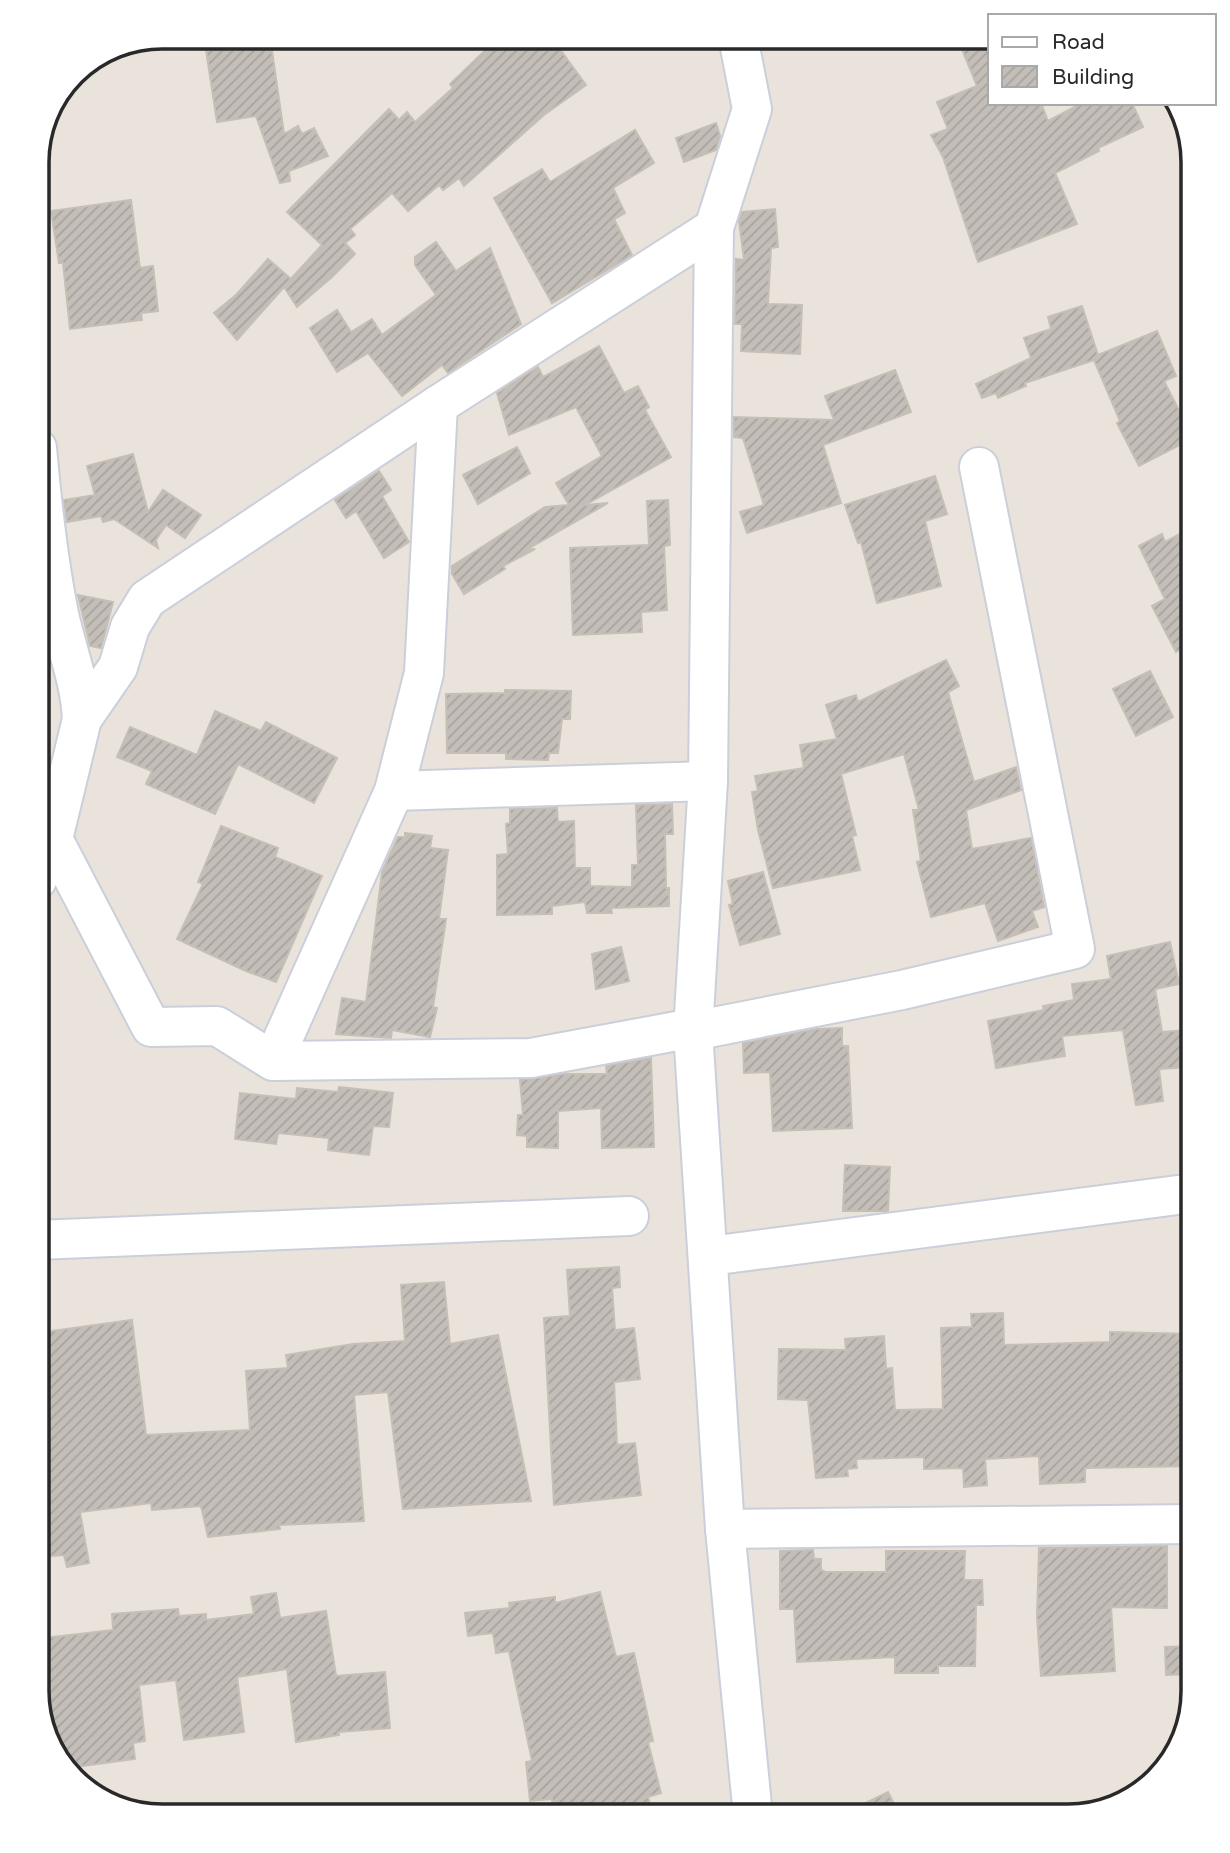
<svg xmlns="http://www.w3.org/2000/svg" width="1230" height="1853" viewBox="0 0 1230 1853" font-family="'Varela Round',sans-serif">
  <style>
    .building { fill: url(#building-hatch); stroke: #c5bfb6; stroke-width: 2 }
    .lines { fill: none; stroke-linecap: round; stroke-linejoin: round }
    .minor-casing { stroke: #cbcfda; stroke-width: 42 }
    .minor { stroke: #fff; stroke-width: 38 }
    .rim { fill: none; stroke: #292929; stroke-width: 3.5 }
  </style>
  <defs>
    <pattern id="building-hatch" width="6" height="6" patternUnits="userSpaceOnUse" patternTransform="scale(1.75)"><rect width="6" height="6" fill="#c3beb8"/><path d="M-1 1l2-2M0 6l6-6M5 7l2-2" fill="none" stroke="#a8a39e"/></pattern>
  </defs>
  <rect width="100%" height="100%" fill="#eae3dc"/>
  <g class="building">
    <polygon points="204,37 270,37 284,134 298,126 302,134 314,128 328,156 289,171 290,181 280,183 256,116 217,122"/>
    <polygon points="499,37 551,37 586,85 544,115 464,186 459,178 443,190 439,185 408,211 392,193 350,229 355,235 345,243 355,254 332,277 297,307 284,287 237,340 214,313 236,295 268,259 291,279 288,282 322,245 287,212 389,109 399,120 407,112 415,122 453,88 450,84"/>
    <polygon points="957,37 990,37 990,103 1041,103 1048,121 1082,103 1132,103 1143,127 1098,148 1099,151 1055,173 1077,224 978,262 943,157 931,135 948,129 937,102 977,86"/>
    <polygon points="716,123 720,136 716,150 684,162 676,138"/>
    <polygon points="635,130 654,163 613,188 625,213 614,219 632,255 552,303 494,198 542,169 550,182"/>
    <polygon points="131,200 140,268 153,266 158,311 141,313 142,320 70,329 63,263 59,263 51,211"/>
    <polygon points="775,209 778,247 771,248 768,304 802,305 800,354 741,351 742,324 735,324 736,259 744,260 739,221 742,212"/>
    <polygon points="436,242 456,271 490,248 521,324 448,373 442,365 402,396 368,353 337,372 310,328 337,310 351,332 372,319 382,335 436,295 415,265 415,257"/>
    <polygon points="1082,306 1098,355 1157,331 1176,376 1164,381 1193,438 1139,466 1117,423 1120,421 1094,360 1025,383 1026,386 998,398 996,393 982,398 976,384 1031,358 1024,338 1051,329 1048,317"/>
    <polygon points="599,346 624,393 638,386 649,407 645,410 671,457 585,505 608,503 526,550 535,549 503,566 505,569 464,594 452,574 452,566 545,507 569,505 556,483 602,456 576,407 509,435 497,393 538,367 543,377"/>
    <polygon points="895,370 911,412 823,445 841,503 747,533 740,512 764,505 743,438 734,437 734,417 834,420 825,396"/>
    <polygon points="517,447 530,473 478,504 463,475"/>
    <polygon points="133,454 148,512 163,490 201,515 185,538 166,525 156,540 158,548 114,519 103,522 101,516 67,522 64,500 95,495 87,466"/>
    <polygon points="379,471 391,490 382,496 409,542 384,558 356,511 346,518 335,500"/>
    <polygon points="935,476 947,514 925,521 941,586 877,603 861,542 858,543 845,505"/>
    <polygon points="668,500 670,545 664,546 667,610 641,612 642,632 573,635 570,548 649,545 647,501"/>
    <polygon points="1193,527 1193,643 1176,652 1152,606 1165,599 1139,546 1162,534 1165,542"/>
    <polygon points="78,595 113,602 101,648 90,646"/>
    <polygon points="946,660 959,686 948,692 974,782 1016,767 1021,790 966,810 972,849 1031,838 1044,907 1032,911 1038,927 998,941 985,903 931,917 917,862 921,861 913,810 919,810 904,754 841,774 856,835 852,836 860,870 773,888 758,830 752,792 758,791 755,776 804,768 800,745 837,739 826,705 856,695 858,702"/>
    <polygon points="1150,671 1173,717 1136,736 1113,689"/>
    <polygon points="505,690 571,691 570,719 562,719 558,753 549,753 548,760 506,759 506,753 447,753 446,694 505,693"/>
    <polygon points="215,711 261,731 266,722 337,758 314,803 238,764 215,814 146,784 152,771 117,757 130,727 197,755"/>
    <polygon points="37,752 50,758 37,810"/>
    <polygon points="672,804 673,834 665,834 666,888 669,888 669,906 611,908 612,913 587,913 585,902 552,906 552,914 497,915 497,855 508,854 506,824 510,823 510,809 557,808 558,822 574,821 575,868 590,868 590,886 632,887 632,865 638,865 636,805"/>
    <polygon points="221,826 278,848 275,857 322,876 276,982 246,971 177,939 203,884 198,882"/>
    <polygon points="405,833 432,836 430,848 448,850 439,919 446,919 433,1007 437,1008 430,1037 392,1030 391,1038 336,1034 342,998 366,1002 382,872 398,837 405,837"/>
    <polygon points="763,872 780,934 740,945 729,905 733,904 728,881"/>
    <polygon points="1170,942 1179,984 1155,989 1162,1032 1186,1030 1188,1067 1159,1069 1163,1101 1136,1105 1123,1030 1062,1036 1065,1056 996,1068 988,1021 1044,1010 1043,1006 1074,1000 1072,984 1111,979 1107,956"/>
    <polygon points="621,947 629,981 596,989 592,954"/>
    <polygon points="842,1028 842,1046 848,1046 852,1128 773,1131 770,1072 744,1073 743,1043 817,1029"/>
    <polygon points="651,1058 654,1147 602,1148 601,1108 558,1111 558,1148 527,1147 527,1136 517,1135 518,1115 523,1115 520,1080 564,1074 607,1074 606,1066"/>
    <polygon points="339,1087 393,1093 389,1127 373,1126 369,1155 328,1150 329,1138 278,1133 276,1144 235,1139 240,1093 296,1099 297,1088 338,1092"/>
    <polygon points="845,1165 890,1167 888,1211 843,1211"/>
    <polygon points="619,1267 620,1287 612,1288 615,1330 634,1328 640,1379 614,1382 617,1445 635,1443 641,1495 554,1505 544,1318 570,1316 567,1270"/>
    <polygon points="444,1282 450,1344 498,1335 531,1501 403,1509 388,1392 354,1395 364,1521 279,1525 280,1529 208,1537 201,1506 152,1510 151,1503 80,1512 89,1563 67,1567 64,1555 37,1557 37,1333 132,1320 146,1435 250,1430 246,1371 288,1368 286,1355 353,1344 405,1341 401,1285"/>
    <polygon points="1003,1313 1004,1345 1110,1342 1110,1332 1193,1334 1193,1466 1085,1468 1085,1482 1040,1484 1039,1456 985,1459 987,1485 964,1487 963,1468 924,1469 924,1457 856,1459 857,1468 847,1469 848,1476 816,1478 808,1400 778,1399 779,1349 846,1350 845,1339 884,1336 886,1369 892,1368 895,1410 943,1409 941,1328 972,1327 971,1314"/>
    <polygon points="1167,1546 1167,1608 1111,1607 1115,1671 1041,1676 1037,1617 1039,1548"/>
    <polygon points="813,1550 814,1559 821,1559 821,1570 826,1572 886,1572 886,1551 965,1551 964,1580 982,1580 983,1605 976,1605 975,1666 938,1666 938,1673 895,1673 895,1657 797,1662 794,1609 780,1609 780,1551"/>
    <polygon points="600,1592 616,1657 634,1653 653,1741 648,1742 661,1793 648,1797 651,1807 644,1808 646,1816 553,1816 552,1799 530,1801 526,1762 532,1761 509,1651 496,1653 493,1633 468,1636 465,1613 510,1608 509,1603 555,1597 555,1603"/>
    <polygon points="276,1593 280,1618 326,1611 336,1676 385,1672 390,1728 338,1732 339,1735 296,1742 287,1669 237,1677 244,1732 184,1740 176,1680 139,1685 145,1741 133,1743 135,1759 68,1768 56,1756 46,1689 39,1689 37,1639 113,1630 112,1614 178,1609 179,1616 206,1614 206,1620 254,1614 251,1597"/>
    <polygon points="1193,1646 1193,1674 1166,1675 1165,1647"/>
    <polygon points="888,1792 900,1816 839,1816"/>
  </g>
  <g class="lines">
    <defs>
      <g id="minor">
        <polyline points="738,37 752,109 714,228 708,781 693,1031 725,1529 753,1816"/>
        <path d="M 37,448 C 42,504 48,559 59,614 C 67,651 80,681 82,719"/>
        <polyline points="394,791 708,781"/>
        <polyline points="40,831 53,839 151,1027 217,1026 273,1061 531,1058 693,1028"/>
        <polyline points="37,880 53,839 82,719 118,667 130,627 147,599 438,405 714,228"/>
        <polyline points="693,1031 902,990 1075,949 979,467"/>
        <polyline points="273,1061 394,791 424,673 438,405"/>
        <polyline points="37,1240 629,1216"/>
        <polyline points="710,1256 1193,1193"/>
        <polyline points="725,1529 1193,1524"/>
      </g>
    </defs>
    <use href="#minor" class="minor-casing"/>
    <use href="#minor" class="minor"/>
  </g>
  <path d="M0 0H1230V1853H0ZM162 49H1068A113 113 0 0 1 1181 162V1691A113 113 0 0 1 1068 1804H162A113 113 0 0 1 49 1691V162A113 113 0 0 1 162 49Z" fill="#fff" fill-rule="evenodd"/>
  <path class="rim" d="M162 49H1068A113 113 0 0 1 1181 162V1691A113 113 0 0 1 1068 1804H162A113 113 0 0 1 49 1691V162A113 113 0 0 1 162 49Z"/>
  <rect x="988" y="14" width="228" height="91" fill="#ffffff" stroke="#a9a9a9" stroke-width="2"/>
  <rect x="1002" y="37" width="35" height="10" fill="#ffffff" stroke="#a9a9a9" stroke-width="2"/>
  <text x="1052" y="49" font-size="21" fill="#292929">Road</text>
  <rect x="1002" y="66" width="35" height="21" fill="url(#building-hatch)" stroke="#a9a9a9" stroke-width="2"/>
  <text x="1052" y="84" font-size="21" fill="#292929">Building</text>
</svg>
